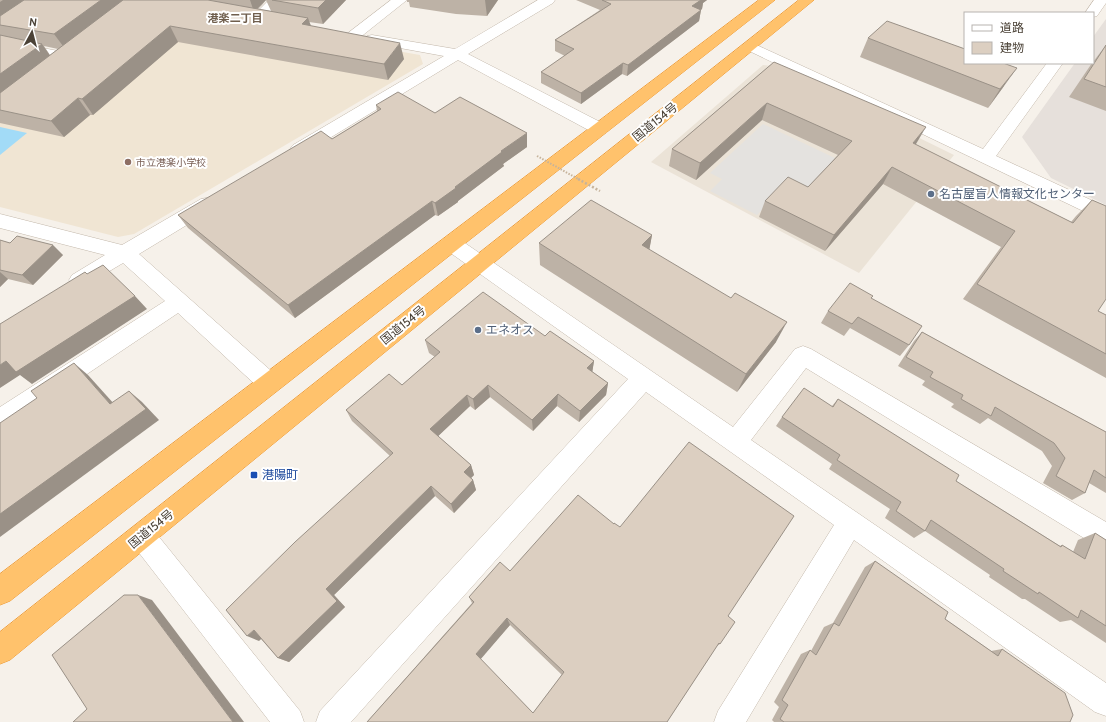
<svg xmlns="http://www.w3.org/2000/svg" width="1106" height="722" viewBox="0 0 1106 722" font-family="Cabin,'Noto Sans JP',sans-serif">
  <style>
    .residential { fill: #ebe3d7 }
    .industrial { fill: #e6e0db }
    .education { fill: #f0e5d3 }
    .parking { fill: #e4e2df }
    .water { fill: #a2dbf7 }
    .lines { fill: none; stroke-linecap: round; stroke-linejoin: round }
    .minor-casing { stroke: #c3b8ab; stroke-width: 1 }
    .highway-casing { stroke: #ec962e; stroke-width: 1 }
    .minor { fill: #fff; fill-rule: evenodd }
    .highway { fill: #ffc26c; fill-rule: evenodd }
    .path-bridge-far1 { stroke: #c6b39b; stroke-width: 2; stroke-dasharray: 1.5 1.5; stroke-linecap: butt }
    .path-bridge { stroke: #c6b39b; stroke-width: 2.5; stroke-dasharray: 2 2; stroke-linecap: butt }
    .wall { fill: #bdb2a6; fill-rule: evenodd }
    .shaded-wall { fill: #9a9187 }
    .building { fill: #dccfc1; stroke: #9a9187; fill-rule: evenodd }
    .education-dot { fill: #8d6e63; stroke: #fff; stroke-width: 1.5 }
    .service-dot { fill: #5c6f8a; stroke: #fff; stroke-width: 1.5 }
    .transit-dot { fill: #1a4fb4; stroke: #fff; stroke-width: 1.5 }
    .labels { text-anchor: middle; stroke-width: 4; stroke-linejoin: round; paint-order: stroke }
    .far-education-label { font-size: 10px; fill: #785e54; stroke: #fff; text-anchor: start }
    .far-neighbourhood-label { font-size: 11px; font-weight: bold; fill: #6f5e4d; stroke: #fff }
    .street-label { font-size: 12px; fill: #4b4237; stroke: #fff }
    .service-label { font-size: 12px; fill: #4e5e75; stroke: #fff; text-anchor: start }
    .transit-label { font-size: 12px; fill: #164399; stroke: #fff; text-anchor: start }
  </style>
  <rect width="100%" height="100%" fill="#f6f1ea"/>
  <polygon class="residential" points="763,65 773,66 954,155 859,273 651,162"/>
  <polygon class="industrial" points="1106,19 1106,205 1051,178 1022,137 1075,63 1093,63 1093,37"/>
  <polygon class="education" points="147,7 420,55 423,64 134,234 118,237 0,207 0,117"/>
  <polygon class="parking" points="763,124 837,159 799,200 781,191 757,215 710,191 722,179 710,173"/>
  <polygon class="water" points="0,127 27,133 0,155"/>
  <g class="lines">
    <defs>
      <g id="minor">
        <polygon points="269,0 284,0 263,22 258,23 253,22 251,19 253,16"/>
        <polygon points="391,0 407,0 358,39 353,40 348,39 346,36 348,33"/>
        <polygon points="538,0 555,0 553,3 468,54 606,125 608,129 606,133 600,134 594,133 458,60 305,153 299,155 293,153 290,149 293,145 444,56 367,42 365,39 367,36 372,35 455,49"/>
        <polygon points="1094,0 1106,0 1106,3 1097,16 1093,17 1093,13 1085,13"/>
        <polygon points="0,40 69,53 74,54 76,57 74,60 69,61 0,48"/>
        <polygon points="750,42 983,149 1047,63 1063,63 996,156 1106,207 1106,222 745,49 743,46 745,43"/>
        <polygon points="207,198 213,199 216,204 213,209 139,254 277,376 280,383 277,390 269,393 261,390 178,313 8,427 0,430 0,407 165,301 123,263 86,285 79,288 72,285 69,280 72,275 105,255 0,228 0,214 122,245 201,199"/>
        <polygon points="452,237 459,239 733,427 795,349 803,346 811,349 1106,522 1106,550 1097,546 806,368 751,440 1106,683 1106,716 1095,712 854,540 746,722 714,722 718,711 834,525 646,392 351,722 316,722 320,711 628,379 445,249 442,244 445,239"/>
        <polygon points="142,523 151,527 300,711 304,722 270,722 133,545 129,536 133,527"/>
      </g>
      <g id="highway">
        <polygon points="759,0 775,0 10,601 0,605 0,574"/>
        <polygon points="799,0 814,0 10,660 0,664 0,632"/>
      </g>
    </defs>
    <use href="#minor" class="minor-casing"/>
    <use href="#highway" class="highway-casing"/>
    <use href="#minor" class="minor"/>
    <use href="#highway" class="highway"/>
    <polyline class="path-bridge-far1" points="537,156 580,180"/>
    <polyline class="path-bridge" points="578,179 600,191"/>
  </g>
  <g class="wall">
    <path d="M 0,0 L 346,0 L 323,24 L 309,22 L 311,26 L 404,59 L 388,80 L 178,42 L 93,115 L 90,115 L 64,137 L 0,123 ZM 266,0 L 271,11 L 258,9 L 262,5 ZM 44,46 L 58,49 L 50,55 Z"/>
    <polygon points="407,0 498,0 487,16 456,14 410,7 409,2 407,2"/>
    <polygon points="576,0 707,0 703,3 702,9 701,10 699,21 627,76 622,74 581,104 541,83 541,72 565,56 555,51 555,40 600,10"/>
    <polygon points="868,38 1004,86 988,108 860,57"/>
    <polygon points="1106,45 1106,111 1069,97 1092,63 1093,63 1093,62"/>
    <polygon points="774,62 916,145 1071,222 1076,216 1092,200 1098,311 1106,315 1106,378 963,299 1001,247 883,184 825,251 759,217 765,201 808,187 838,155 762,120 696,180 669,166 672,149"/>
    <polygon points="376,105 435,113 527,133 527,147 503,164 504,166 458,201 458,202 438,216 435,215 295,318 188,228 178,215 332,139 377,111"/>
    <polygon points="652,235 649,250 776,342 737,392 540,265 539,243"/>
    <polygon points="0,240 10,243 63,255 33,285 8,279 0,287"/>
    <polygon points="872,299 909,345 900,356 850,328 844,336 821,323 828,311"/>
    <polygon points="922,332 1015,383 1106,432 1106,493 1089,483 1085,493 1072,500 1043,483 1052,466 1042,451 988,418 980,424 951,407 954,404 922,385 925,381 898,366 914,341"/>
    <polygon points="545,336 594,361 592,372 608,383 606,395 579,422 557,406 533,431 490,397 475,410 470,406 438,436 471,465 474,475 471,478 473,480 476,490 454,513 435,496 334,595 345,607 289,662 278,658 261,639 259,641 390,456 352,421 346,410 402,385 435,357 429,353 425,340"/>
    <polygon points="838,399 956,481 1060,546 1062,545 1073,552 1078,540 1095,533 1106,540 1106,643 1071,620 1060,622 1025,599 1022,599 989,577 990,575 925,531 914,538 885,518 890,509 829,469 832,464 776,426 782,417 832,406"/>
    <path d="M 614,524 L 728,616 L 720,644 L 717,646 L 667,722 L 367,722 L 472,603 L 469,597 L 510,571 ZM 510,625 L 562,675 L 533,713 L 480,659 Z"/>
    <polygon points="875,561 945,619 991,651 1002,649 1070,722 774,722 772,720 779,707 774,702 801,654 810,650 811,651 824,627 833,623 865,567"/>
  </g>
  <g class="shaded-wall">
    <polygon points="3,0 39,0 0,25 0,2"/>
    <polygon points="101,0 132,0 66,50 54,34"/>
    <polygon points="250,0 266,0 254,12"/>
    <polygon points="326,0 346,0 323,24 318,8"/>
    <polygon points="485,0 498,0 487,16"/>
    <polygon points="698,0 707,0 703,3 702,9 690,17 692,6"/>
    <polygon points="701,10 699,21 627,76 628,65"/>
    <polygon points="308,18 314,34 302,24"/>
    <polygon points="170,26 178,42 93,115 82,99"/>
    <polygon points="400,43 404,59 388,80 384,64"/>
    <polygon points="42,44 53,60 0,100 0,74"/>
    <polygon points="623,63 622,74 581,104 581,93"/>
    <polygon points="1017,68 1004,86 988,108 1000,89"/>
    <polygon points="78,98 90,115 64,137 51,121"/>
    <polygon points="767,103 762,120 696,180 700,163"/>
    <polygon points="926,127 916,144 903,160 913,143"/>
    <polygon points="527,133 527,147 503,164 504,166 458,201 458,202 438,216 435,203 501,151"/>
    <polygon points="892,167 883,184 825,251 834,235"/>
    <polygon points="432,201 435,215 295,318 288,305"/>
    <polygon points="652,235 648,257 642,245"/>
    <polygon points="53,245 63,255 33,285 22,275"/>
    <polygon points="0,272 8,279 0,287"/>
    <polygon points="135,296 147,309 32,384 20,375 0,388 0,365 6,361"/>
    <polygon points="787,322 776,342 737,392 746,374"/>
    <polygon points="594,361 592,374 587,368"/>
    <polygon points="74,363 88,375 124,415 110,404"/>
    <polygon points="608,383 606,395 579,422 580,411"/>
    <polygon points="488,385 490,397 475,410 473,399"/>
    <polygon points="129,391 142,402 159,420 0,537 0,514"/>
    <polygon points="558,394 557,406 533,431 532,420"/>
    <polygon points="467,395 470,406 434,440 430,429"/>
    <polygon points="471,465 474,475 467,482 464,472"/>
    <polygon points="473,480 476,490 454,513 451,504"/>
    <polygon points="431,486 435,496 334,595 345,607 289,662 278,658 326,589"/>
    <polygon points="138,595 152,600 244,722 233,722"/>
    <polygon points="507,618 510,625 480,660 476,654"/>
    <polygon points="254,630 265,635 259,641 247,636"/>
  </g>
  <g class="building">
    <polygon points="24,0 101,0 54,34 0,25 0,16"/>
    <polygon points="123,0 208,0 308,18 302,24 400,43 384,64 170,26 82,99 78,98 51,121 0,110 0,93"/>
    <polygon points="272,0 326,0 318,8"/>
    <polygon points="602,0 701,0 692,6 701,10 628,65 623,63 581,93 541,72 574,49 555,40 611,4"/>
    <polygon points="887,21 965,49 965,63 1003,63 1017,68 1000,89 868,38"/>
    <polygon points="0,35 42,44 0,74"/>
    <polygon points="1106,45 1106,87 1084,79"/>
    <polygon points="774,62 926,127 913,143 1073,223 1092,200 1106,206 1106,299 1098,311 1106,315 1106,354 977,284 1015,231 892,167 834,235 765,201 788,177 808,187 852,141 767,103 700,163 672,149"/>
    <polygon points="398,92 435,113 460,97 527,133 501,151 502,152 455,187 456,188 435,203 432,201 288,305 178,215 321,131 332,139 381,109 376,105"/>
    <polygon points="591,200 652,235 642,245 731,298 735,293 787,322 746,374 539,243"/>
    <polygon points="17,236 53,245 22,275 0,270 0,240 10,243"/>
    <polygon points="103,265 135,296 16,372 6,361 0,365 0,324 85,272 87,274"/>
    <polygon points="850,283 873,296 871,298 922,326 909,345 858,317 852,324 828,311"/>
    <polygon points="483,292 545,336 550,331 594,361 587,368 608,383 580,411 558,394 532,420 488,385 473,399 467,395 430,429 471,465 464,472 473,480 451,504 431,486 326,589 337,601 278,658 254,630 247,636 226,610 295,542 393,453 346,410 389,374 402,385 440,352 425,340"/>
    <polygon points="922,332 1015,383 1106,432 1106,478 1094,470 1085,493 1056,476 1065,458 1054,443 995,407 991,416 961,399 963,395 930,377 933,372 906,357"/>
    <polygon points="74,363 110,404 129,391 146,409 0,514 0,423 37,398 31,391"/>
    <polygon points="804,388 833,407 838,399 959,475 956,481 1061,547 1062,545 1085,559 1095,533 1106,540 1106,626 1081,610 1078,618 1039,592 1038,594 1003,571 1004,569 931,520 925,531 896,511 901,502 837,460 840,455 782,417"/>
    <path d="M 689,442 L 794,516 L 728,616 L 735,622 L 720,644 L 719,643 L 667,722 L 367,722 L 474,602 L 469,597 L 500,562 L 510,571 L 578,495 L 614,524 L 614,523 L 620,527 ZM 507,618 L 564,672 L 533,713 L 476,654 Z"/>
    <polygon points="875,561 948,612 945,619 998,656 1002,649 1065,693 1073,715 1070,722 784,722 780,719 788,705 782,700 810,650 816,655 834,623 839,626"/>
    <polygon points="124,595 138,595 233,722 73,722 87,709 52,655"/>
  </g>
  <circle class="education-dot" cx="128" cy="162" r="4"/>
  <g class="service-dot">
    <circle cx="931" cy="194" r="4"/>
    <circle cx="478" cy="330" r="4"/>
  </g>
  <rect class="transit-dot" x="250" y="471" width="8" height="8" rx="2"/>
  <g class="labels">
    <g class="far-education-label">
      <text x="136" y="166">市立港楽小学校</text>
    </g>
    <g class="far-neighbourhood-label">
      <text x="235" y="22">港楽二丁目</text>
    </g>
    <g class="street-label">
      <text transform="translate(655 122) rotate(-39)" y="4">国道154号</text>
      <text transform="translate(403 325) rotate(-39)" y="4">国道154号</text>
      <text transform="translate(151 529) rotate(-39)" y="4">国道154号</text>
    </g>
    <g class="service-label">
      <text x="939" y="198">名古屋盲人情報文化センター</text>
      <text x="486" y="334">エネオス</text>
    </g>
    <g class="transit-label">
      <text x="262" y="479">港陽町</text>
    </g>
  </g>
  <rect x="964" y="12" width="130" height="52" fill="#ffffff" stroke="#b7b3af"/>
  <rect x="972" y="25" width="20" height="6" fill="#ffffff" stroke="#b7b3af"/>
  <text x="1000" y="32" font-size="12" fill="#4b4237">道路</text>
  <rect x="972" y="42" width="20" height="12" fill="#dccfc1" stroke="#b7b3af"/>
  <text x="1000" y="52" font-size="12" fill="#4b4237">建物</text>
  <g transform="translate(32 32) rotate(7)" stroke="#ffffff" stroke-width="3" paint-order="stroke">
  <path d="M0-3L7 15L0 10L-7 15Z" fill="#4b4237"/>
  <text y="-6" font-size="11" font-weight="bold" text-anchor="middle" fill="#4b4237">N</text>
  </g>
</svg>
